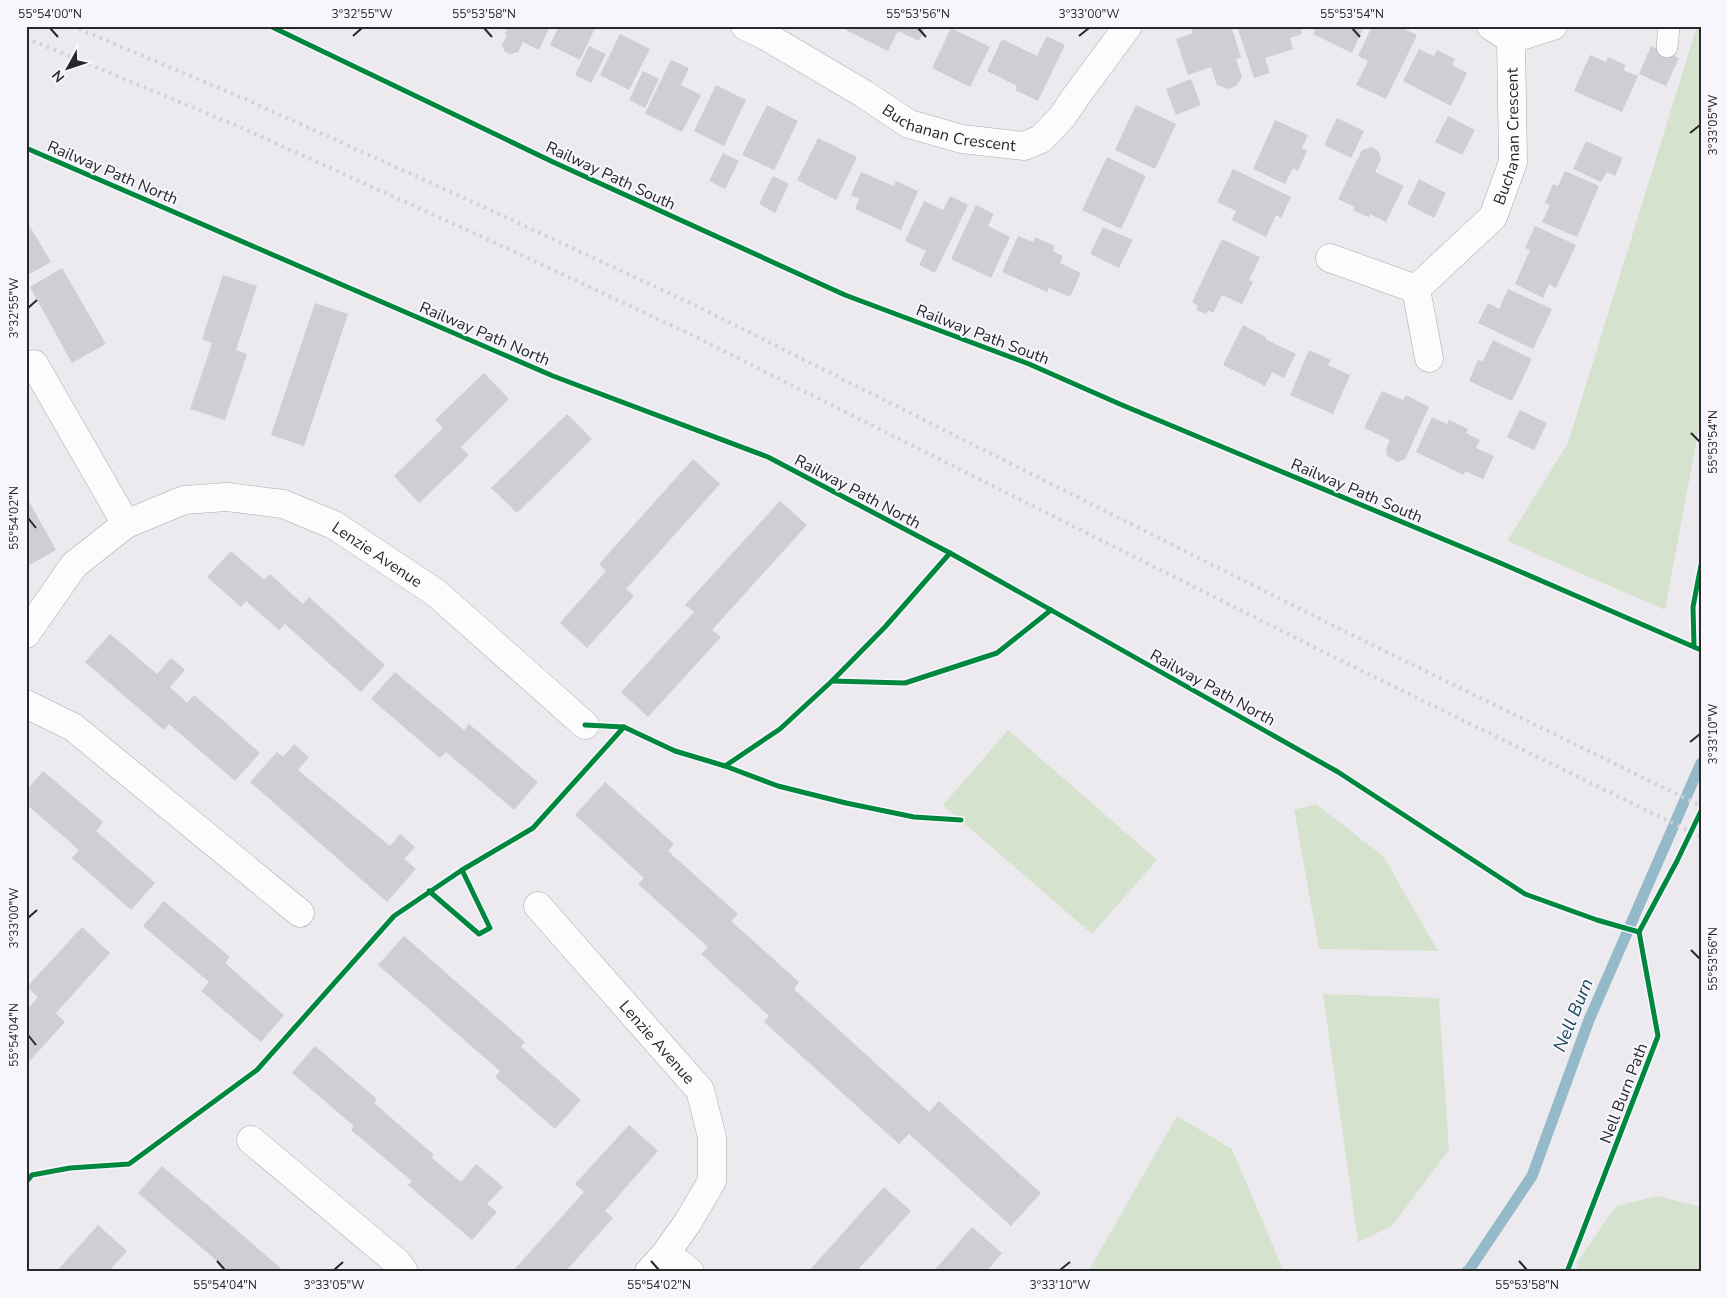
<svg xmlns="http://www.w3.org/2000/svg" width="1727" height="1298" viewBox="0 0 1727 1298" font-family="'Nunito Sans',sans-serif">
  <style>
    .green { fill: #d5e2cd }
    .lines { fill: none; stroke-linecap: round; stroke-linejoin: round }
    .stream { stroke: #94baca; stroke-width: 11 }
    .building { fill: #d0ced2 }
    .lane-casing { stroke: #aaa9ac; stroke-width: 22 }
    .street-casing { stroke: #aaa9ac; stroke-width: 29 }
    .lane { stroke: #fcfcfd; stroke-width: 21 }
    .street { stroke: #fcfcfd; stroke-width: 28 }
    .rail { stroke: #d2d1d2; stroke-width: 4; stroke-dasharray: 2.5 5; stroke-linecap: butt }
    .cycleway-casing { stroke: #f8f6fd; stroke-width: 8 }
    .cycleway { stroke: #00873e; stroke-width: 5 }
    .ticks { fill: none; stroke: #28282a; stroke-width: 2 }
    .labels { text-anchor: middle; stroke-width: 4; stroke-linejoin: round; paint-order: stroke }
    .street-label { font-size: 16px; fill: #28282a; stroke: #f8f6fd }
    .water-label { font-size: 18px; font-style: italic; fill: #144655; stroke: #f8f6fd }
    .neatline { fill: none; stroke: #28282a; stroke-width: 2 }
    .ticks-label { font-size: 12px; text-anchor: middle; fill: #28282a }
  </style>
  <rect width="100%" height="100%" fill="#eceaef"/>
  <g class="green">
    <polygon points="1697,26 1701,26 1701,416 1665,610 1507,541 1568,443"/>
    <polygon points="1008,730 1157,860 1092,934 943,805"/>
    <polygon points="1316,804 1383,856 1438,951 1319,949 1294,810"/>
    <polygon points="1323,994 1439,998 1449,1150 1392,1226 1358,1242"/>
    <polygon points="1177,1116 1232,1149 1284,1272 1088,1272"/>
    <polygon points="1658,1196 1701,1207 1701,1272 1576,1272 1578,1261 1616,1206"/>
  </g>
  <g class="lines">
    <polyline class="stream" points="1466,1272 1469,1270 1532,1176 1589,1020 1701,763"/>
  </g>
  <g class="building">
    <polygon points="508,26 550,26 539,50 523,42 518,52 511,54 505,52 502,45 507,35 505,34"/>
    <polygon points="559,26 596,26 580,60 550,45"/>
    <polygon points="847,26 926,26 919,41 898,31 888,51 846,30"/>
    <polygon points="1196,26 1231,26 1241,57 1236,59 1242,77 1236,86 1229,89 1217,85 1211,67 1188,75 1176,39 1193,33 1191,28"/>
    <polygon points="1237,26 1300,26 1302,34 1290,38 1293,49 1265,58 1270,73 1254,78"/>
    <polygon points="1317,26 1364,26 1352,53 1313,34"/>
    <polygon points="1372,26 1399,26 1417,35 1386,99 1356,85 1368,61 1358,56"/>
    <polygon points="951,28 990,47 970,87 932,68"/>
    <polygon points="620,34 650,49 629,90 600,75"/>
    <polygon points="1047,36 1065,45 1038,101 1015,90 1017,86 987,71 1002,39 1037,56"/>
    <polygon points="589,46 606,54 591,83 575,75"/>
    <polygon points="1651,46 1679,58 1666,86 1639,74"/>
    <polygon points="1419,49 1434,56 1437,50 1455,59 1452,65 1467,73 1451,106 1403,81"/>
    <polygon points="1590,55 1606,62 1608,57 1626,65 1623,70 1638,76 1622,112 1574,91"/>
    <polygon points="671,60 689,68 681,85 701,95 682,132 645,113"/>
    <polygon points="643,71 659,79 645,108 629,100"/>
    <polygon points="1191,79 1201,105 1176,115 1166,89"/>
    <polygon points="716,85 746,100 724,146 694,131"/>
    <polygon points="767,105 798,121 774,170 742,155"/>
    <polygon points="1136,105 1176,124 1155,169 1115,150"/>
    <polygon points="1448,116 1475,130 1462,155 1435,142"/>
    <polygon points="1337,118 1364,131 1351,158 1324,145"/>
    <polygon points="1275,120 1308,135 1302,148 1307,151 1298,171 1293,168 1285,184 1253,169"/>
    <polygon points="818,138 857,157 836,200 797,180"/>
    <polygon points="1586,141 1623,158 1615,176 1607,172 1601,182 1573,169"/>
    <polygon points="1372,147 1378,151 1381,159 1375,172 1404,186 1386,222 1370,214 1369,217 1361,214 1353,210 1355,207 1338,199 1362,150"/>
    <polygon points="723,153 739,161 725,189 709,181"/>
    <polygon points="1107,157 1146,176 1121,229 1082,210"/>
    <polygon points="1233,169 1291,197 1281,218 1276,215 1266,237 1232,220 1236,211 1217,202"/>
    <polygon points="1565,171 1599,186 1577,237 1542,222 1550,205 1545,203 1553,184 1558,186"/>
    <polygon points="861,172 894,186 896,181 918,191 901,230 855,209 859,199 851,195"/>
    <polygon points="773,176 789,184 775,213 759,204"/>
    <polygon points="1419,179 1446,193 1434,218 1407,204"/>
    <polygon points="950,196 968,205 935,273 919,265 926,251 905,241 924,201 943,210"/>
    <polygon points="976,205 994,214 988,226 1010,237 991,278 951,259"/>
    <polygon points="26,220 51,262 26,276"/>
    <polygon points="1535,226 1576,245 1556,288 1549,284 1543,298 1515,284 1530,250 1525,248"/>
    <polygon points="1103,227 1133,240 1119,268 1090,254"/>
    <polygon points="1018,236 1033,242 1035,237 1055,246 1053,251 1063,256 1060,263 1081,273 1070,297 1049,288 1047,292 1002,272"/>
    <polygon points="1222,239 1260,257 1249,280 1253,282 1242,304 1222,295 1213,313 1208,310 1206,314 1196,310 1198,306 1192,302"/>
    <polygon points="62,268 106,344 72,363 30,287"/>
    <polygon points="223,275 257,286 236,350 247,354 225,420 190,409 212,343 202,339"/>
    <polygon points="1508,289 1552,309 1533,349 1478,323 1488,303 1499,309"/>
    <polygon points="315,303 348,314 304,446 271,435"/>
    <polygon points="1243,325 1266,337 1265,339 1296,354 1284,378 1272,372 1265,386 1223,365"/>
    <polygon points="1493,340 1532,359 1512,401 1469,381 1478,360 1483,361"/>
    <polygon points="1309,350 1331,360 1328,365 1350,375 1333,414 1290,395"/>
    <polygon points="484,373 509,399 461,447 469,455 419,503 394,476 443,428 435,420"/>
    <polygon points="1382,391 1403,400 1406,395 1429,407 1405,459 1398,462 1387,456 1386,449 1390,440 1364,428"/>
    <polygon points="1520,410 1547,423 1534,450 1507,437"/>
    <polygon points="567,414 592,439 517,513 491,488"/>
    <polygon points="1432,417 1447,424 1449,420 1468,429 1466,433 1480,440 1476,448 1494,456 1483,479 1465,471 1464,475 1416,452"/>
    <polygon points="693,459 720,484 626,589 634,596 587,648 560,623 606,571 599,564"/>
    <polygon points="26,496 56,550 26,567"/>
    <polygon points="780,501 807,525 712,630 721,637 648,717 621,692 694,612 685,605"/>
    <polygon points="231,551 264,580 270,574 303,604 309,597 385,665 361,692 285,624 279,630 246,601 241,607 207,577"/>
    <polygon points="110,634 157,674 171,658 185,670 170,687 187,703 194,695 260,753 235,781 169,724 164,730 85,662"/>
    <polygon points="395,672 464,730 469,724 538,782 514,810 446,752 440,758 371,699"/>
    <polygon points="294,744 309,757 298,770 390,846 400,834 415,847 404,859 416,869 387,902 250,782 277,752 283,757"/>
    <polygon points="43,771 103,822 96,831 155,883 131,910 72,858 79,850 26,804 26,791"/>
    <polygon points="605,782 674,844 668,851 738,914 731,921 799,982 794,989 929,1112 939,1101 1041,1193 1011,1226 909,1134 899,1144 882,1129 764,1022 769,1016 701,954 708,947 638,884 644,878 575,815"/>
    <polygon points="164,901 230,957 225,963 284,1015 261,1042 201,991 209,982 143,926"/>
    <polygon points="82,927 110,953 56,1013 65,1022 26,1065 26,1010 38,997 27,987"/>
    <polygon points="404,936 525,1042 521,1047 581,1100 555,1129 495,1077 500,1071 378,965"/>
    <polygon points="315,1046 377,1099 374,1103 434,1155 432,1158 461,1182 476,1164 503,1187 487,1204 497,1212 472,1240 408,1185 412,1181 351,1130 354,1126 292,1073"/>
    <polygon points="629,1125 658,1151 605,1211 613,1218 565,1272 512,1272 584,1192 575,1184"/>
    <polygon points="162,1166 224,1219 285,1272 230,1272 169,1220 138,1193"/>
    <polygon points="884,1187 911,1211 876,1250 856,1272 808,1272"/>
    <polygon points="98,1225 127,1251 108,1272 56,1272"/>
    <polygon points="972,1227 1002,1253 986,1272 933,1272"/>
  </g>
  <g class="lines">
    <defs>
      <polyline id="lane" points="1667,47 1669,26"/>
      <g id="street">
        <path id="s1" d="M 745,26 L 766,36 L 864,94 L 909,124 L 962,139 L 1024,146 L 1041,139 L 1062,117 L 1077,95 L 1128,26"/>
        <polyline points="1491,26 1511,39 1553,26"/>
        <polyline points="1330,258 1416,289"/>
        <path id="s2" d="M 1429,358 L 1416,289 L 1493,217 L 1513,162 L 1511,39"/>
        <polyline points="34,364 126,524"/>
        <path id="s3" d="M 26,634 L 74,565 L 126,524 L 184,500 L 227,497 L 283,504 L 334,525 L 436,593 L 585,725"/>
        <polyline points="26,704 73,727 300,913"/>
        <path id="s4" d="M 538,906 L 700,1090 L 712,1137 L 712,1181 L 688,1222 L 666,1253 L 649,1272"/>
        <polyline points="251,1140 398,1263 404,1272"/>
        <polyline points="666,1253 690,1272"/>
      </g>
    </defs>
    <use href="#lane" class="lane-casing"/>
    <use href="#street" class="street-casing"/>
    <use href="#lane" class="lane"/>
    <use href="#street" class="street"/>
    <g class="rail">
      <polyline points="72,26 245,99 484,207 701,308 1352,635 1701,806"/>
      <polyline points="26,38 235,125 474,233 690,334 1342,661 1701,837"/>
    </g>
    <defs>
      <g id="cycleway">
        <polyline points="270,26 553,162 845,295 1029,364 1122,405 1498,562 1701,650"/>
        <polyline points="26,148 553,376 768,457 950,553 1338,772 1525,894 1597,920 1639,932"/>
        <polyline points="1694,647 1693,607 1701,565"/>
        <polyline points="832,681 905,683 997,653 1051,610"/>
        <polyline points="585,725 624,727 675,751 725,766 780,729 832,681 885,627 950,553"/>
        <polyline points="725,766 778,786 846,803 914,817 961,820"/>
        <polyline points="429,891 479,934 490,928 462,870"/>
        <polyline points="26,1182 32,1175 70,1168 129,1164 257,1070 394,916 462,870 533,828 624,727"/>
        <polyline points="1567,1272 1658,1036 1639,932 1677,861 1701,811"/>
      </g>
    </defs>
    <use href="#cycleway" class="cycleway-casing"/>
    <use href="#cycleway" class="cycleway"/>
  </g>
  <path class="ticks" d="M 50,28 L 58,37M 484,28 L 492,37M 918,28 L 926,37M 1352,28 L 1360,37M 353,36 L 362,28M 1079,36 L 1089,28M 1690,133 L 1700,125M 28,308 L 37,300M 1691,433 L 1700,442M 28,518 L 36,528M 1690,742 L 1700,734M 28,918 L 37,910M 1691,950 L 1700,959M 28,1035 L 36,1045M 217,1261 L 225,1270M 651,1261 L 659,1270M 1519,1261 L 1527,1270M 334,1270 L 343,1262M 1060,1270 L 1070,1262"/>
  <g class="labels">
    <g class="street-label">
      <text dy="6" stroke="none"><textPath href="#s1" startOffset="231">Buchanan Crescent</textPath></text>
      <text dy="6" stroke="none"><textPath href="#s2" startOffset="259">Buchanan Crescent</textPath></text>
      <text transform="translate(113 172) rotate(23)" y="6">Railway Path North</text>
      <text transform="translate(611 175) rotate(25)" y="6">Railway Path South</text>
      <text transform="translate(485 333) rotate(23)" y="6">Railway Path North</text>
      <text transform="translate(983 334) rotate(21)" y="6">Railway Path South</text>
      <text transform="translate(1357 490) rotate(23)" y="6">Railway Path South</text>
      <text transform="translate(858 491) rotate(28)" y="6">Railway Path North</text>
      <text dy="6" stroke="none"><textPath href="#s3" startOffset="420">Lenzie Avenue</textPath></text>
      <text transform="translate(1213 687) rotate(29)" y="6">Railway Path North</text>
      <text dy="6" stroke="none"><textPath href="#s4" startOffset="181">Lenzie Avenue</textPath></text>
      <text transform="translate(1623 1093) rotate(-69)" y="6">Nell Burn Path</text>
    </g>
    <g class="water-label">
      <text transform="translate(1573 1015) rotate(-68)" y="6">Nell Burn</text>
    </g>
  </g>
  <rect width="1727" height="1298" fill="none" stroke="#f8f6fd" stroke-width="55"/>
  <g transform="translate(68 68) rotate(230)" stroke="#f8f6fd" stroke-width="4" paint-order="stroke">
  <path d="M0-4L9 19L0 12L-9 19Z" fill="#28282a"/>
  <text y="-8" font-size="14" font-weight="bold" text-anchor="middle" fill="#28282a">N</text>
  </g>
  <rect x="28" y="28" width="1672" height="1242" class="neatline"/>
  <g class="ticks-label">
    <text x="50" y="18">55°54'00"N</text>
    <text x="362" y="18">3°32'55"W</text>
    <text x="484" y="18">55°53'58"N</text>
    <text x="918" y="18">55°53'56"N</text>
    <text x="1089" y="18">3°33'00"W</text>
    <text x="1352" y="18">55°53'54"N</text>
    <text transform="translate(1713 125) rotate(-90)" y="4">3°33'05"W</text>
    <text transform="translate(14 308) rotate(-90)" y="4">3°32'55"W</text>
    <text transform="translate(1713 442) rotate(-90)" y="4">55°53'54"N</text>
    <text transform="translate(14 518) rotate(-90)" y="4">55°54'02"N</text>
    <text transform="translate(1713 734) rotate(-90)" y="4">3°33'10"W</text>
    <text transform="translate(14 918) rotate(-90)" y="4">3°33'00"W</text>
    <text transform="translate(1713 959) rotate(-90)" y="4">55°53'56"N</text>
    <text transform="translate(14 1035) rotate(-90)" y="4">55°54'04"N</text>
    <text x="225" y="1289">55°54'04"N</text>
    <text x="334" y="1289">3°33'05"W</text>
    <text x="659" y="1289">55°54'02"N</text>
    <text x="1060" y="1289">3°33'10"W</text>
    <text x="1527" y="1289">55°53'58"N</text>
  </g>
</svg>
